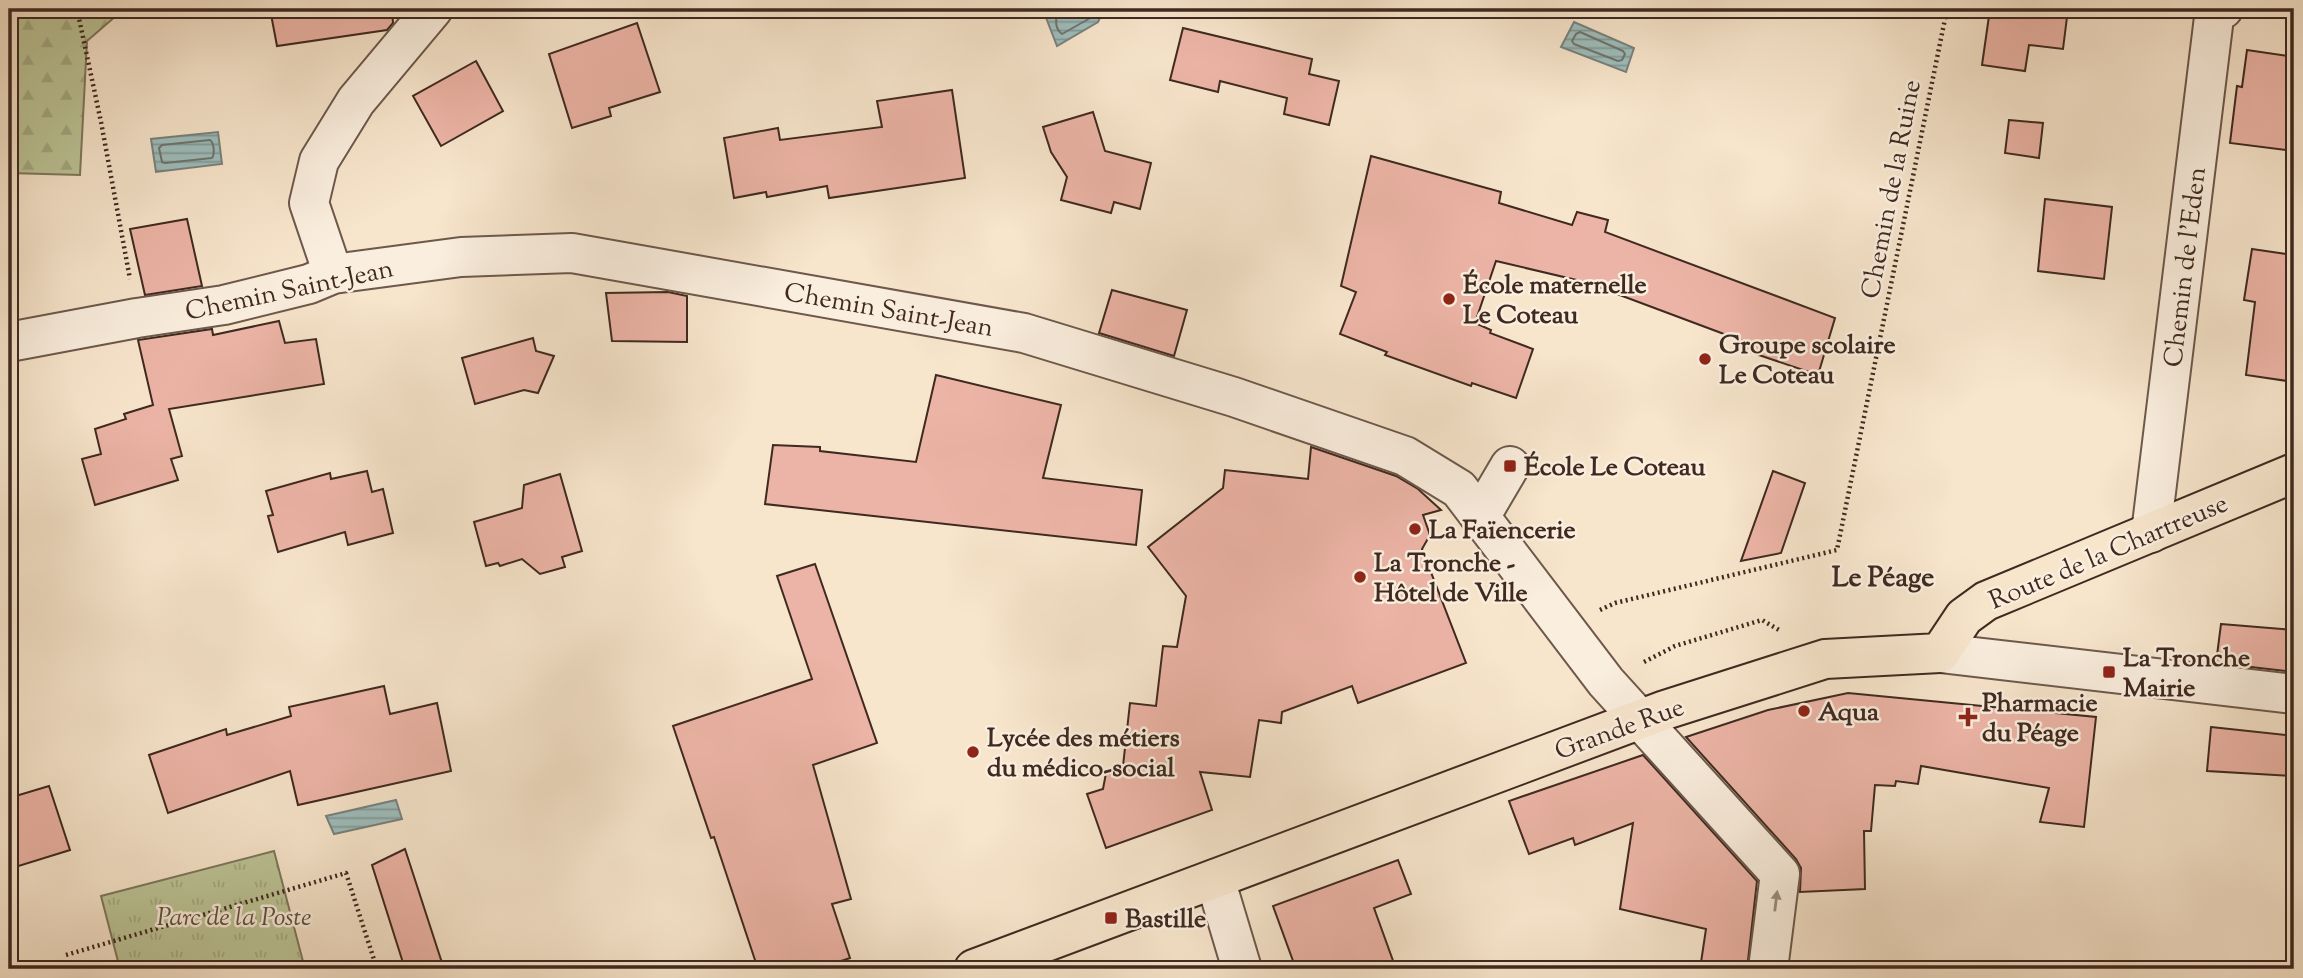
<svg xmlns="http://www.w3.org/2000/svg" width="2303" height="978" viewBox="0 0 2303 978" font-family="'Sorts Mill Goudy',serif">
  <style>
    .grass { fill: url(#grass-tufts); stroke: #7e775c; stroke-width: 2 }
    .forest { fill: url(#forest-firs); stroke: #7e775c; stroke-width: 2 }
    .water { fill: url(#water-rules); stroke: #78827e; stroke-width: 2 }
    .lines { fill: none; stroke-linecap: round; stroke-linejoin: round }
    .shore { stroke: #6e746e; stroke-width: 2 }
    .building { fill: #ecb4a6; stroke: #3f2920; stroke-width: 2 }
    .minor-casing { stroke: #6d584b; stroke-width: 42 }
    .major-casing { stroke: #3f2920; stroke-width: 42 }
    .path { stroke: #3f2920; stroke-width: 4.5; stroke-dasharray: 2 3.5; stroke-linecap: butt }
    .minor { stroke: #faeede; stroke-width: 38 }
    .major { stroke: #f7e5cc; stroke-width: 38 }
    .oneway { fill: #9c8c7f }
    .poi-dot { fill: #8f2418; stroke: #faeede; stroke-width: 2.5 }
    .labels { text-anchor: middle; stroke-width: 5; stroke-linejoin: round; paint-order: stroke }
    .street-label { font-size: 26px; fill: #3f2920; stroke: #faeede }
    .poi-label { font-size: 26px; font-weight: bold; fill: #3f2920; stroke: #faeede; text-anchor: start }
    .park-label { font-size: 26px; font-style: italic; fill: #5e503e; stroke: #faeede }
    .neighbourhood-label { font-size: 28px; font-weight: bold; fill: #3f2920; stroke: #faeede }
  </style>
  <defs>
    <pattern id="grass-tufts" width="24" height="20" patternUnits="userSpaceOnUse" patternTransform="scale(1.75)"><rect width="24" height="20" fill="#bcc598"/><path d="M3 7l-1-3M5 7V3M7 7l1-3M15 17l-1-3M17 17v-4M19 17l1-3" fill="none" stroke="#a3a983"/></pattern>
    <pattern id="forest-firs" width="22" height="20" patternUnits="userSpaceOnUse" patternTransform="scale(1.75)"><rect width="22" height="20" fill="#bcc598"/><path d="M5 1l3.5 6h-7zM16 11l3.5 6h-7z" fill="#a3a983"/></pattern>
    <pattern id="water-rules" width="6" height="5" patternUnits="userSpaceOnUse" patternTransform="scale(1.75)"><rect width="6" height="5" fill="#9ebebd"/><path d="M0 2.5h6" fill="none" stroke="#829a99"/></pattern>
  </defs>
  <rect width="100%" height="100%" fill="#f7e5cc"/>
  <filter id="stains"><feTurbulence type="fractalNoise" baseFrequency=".00286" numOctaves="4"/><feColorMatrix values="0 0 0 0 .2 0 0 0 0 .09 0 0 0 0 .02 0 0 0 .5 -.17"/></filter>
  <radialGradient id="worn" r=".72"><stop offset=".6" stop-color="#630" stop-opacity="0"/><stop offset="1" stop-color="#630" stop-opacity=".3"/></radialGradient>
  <polygon class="grass" points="274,851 305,969 120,969 101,896"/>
  <polygon class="forest" points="9,9 124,9 87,41 80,175 9,173"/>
  <g class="water">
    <polygon points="1055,9 1104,9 1098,22 1057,46 1045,15"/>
    <polygon points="1574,22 1634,48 1626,72 1561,47"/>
    <polygon points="218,132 222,164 156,172 151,139"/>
    <polygon points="396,800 402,819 334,834 326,816"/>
  </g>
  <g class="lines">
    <g class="shore">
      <path d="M 1057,9 C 1057,18 1053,27 1062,34 L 1092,17 L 1096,9"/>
      <polygon points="1580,32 1623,51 1625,54 1622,60 1618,61 1574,44 1572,41 1576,34"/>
      <path d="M 210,140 C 214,143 215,154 212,158 L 165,163 L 162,162 L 159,148 L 162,145 Z"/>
    </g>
  </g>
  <g class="building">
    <polygon points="270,9 392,9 393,23 387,30 277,46"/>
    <polygon points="1990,9 2068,9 2063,49 2029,45 2025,71 1982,65"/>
    <polygon points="637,23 660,92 609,108 611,116 572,128 549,54"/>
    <polygon points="1183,28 1312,59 1309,74 1339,81 1329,125 1284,114 1287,98 1220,81 1218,92 1170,80"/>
    <polygon points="2247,50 2294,57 2294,151 2230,143 2237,86 2242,87"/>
    <polygon points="476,61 503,111 441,146 413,96"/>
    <polygon points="952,90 965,178 829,198 827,186 767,197 766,192 734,198 724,138 778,128 780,140 882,127 877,101"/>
    <polygon points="1093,112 1105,151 1151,163 1140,209 1114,202 1111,213 1061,200 1067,177 1051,152 1043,127"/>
    <polygon points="2009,120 2043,123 2039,158 2005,153"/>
    <polygon points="1371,156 1501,192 1499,203 1572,225 1577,212 1608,220 1605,232 1835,318 1818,375 1747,351 1748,343 1585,282 1496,261 1475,323 1491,330 1490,333 1533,349 1516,398 1472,383 1471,386 1385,355 1387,352 1340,334 1356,292 1341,286"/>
    <polygon points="2045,199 2112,207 2104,279 2038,271"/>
    <polygon points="187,219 202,286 145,295 130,229"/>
    <polygon points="2252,249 2294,255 2294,382 2246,375 2255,302 2244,300"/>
    <polygon points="1112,290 1187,310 1174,356 1099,333"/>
    <polygon points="668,292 687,296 687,342 612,341 606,293"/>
    <polygon points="279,321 285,343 316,339 324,384 169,409 182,456 171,459 178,480 95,505 82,459 101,454 95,429 126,419 124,414 153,405 138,340 212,329 213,335"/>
    <polygon points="533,338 536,351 554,356 538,393 524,390 475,404 462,358"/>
    <polygon points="936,375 1061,405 1043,478 1142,490 1136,545 765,504 773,445 820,447 820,451 916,462"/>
    <polygon points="1311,447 1396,476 1418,489 1441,510 1423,515 1430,535 1422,549 1466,663 1358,703 1352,686 1282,712 1281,723 1259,720 1250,777 1200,772 1212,810 1106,848 1087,794 1103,789 1106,773 1122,775 1130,703 1156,706 1163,646 1177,647 1186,596 1148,547 1223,488 1225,470 1308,479"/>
    <polygon points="367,471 372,492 383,489 393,533 348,545 345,532 278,552 268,516 273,515 266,491 330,473 331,479"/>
    <polygon points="1773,471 1805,483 1781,553 1741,561"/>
    <polygon points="560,474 582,551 562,557 565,567 540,574 522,559 500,566 498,563 486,566 474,522 522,508 524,485"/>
    <polygon points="815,564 877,743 813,765 851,899 832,904 850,958 817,969 758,969 714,837 711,838 673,726 812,679 777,576"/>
    <polygon points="2221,624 2294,630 2294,672 2216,663"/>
    <polygon points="384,686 390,714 437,703 451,771 298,805 290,771 168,813 149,755 226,729 227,735 291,716 289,707"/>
    <polygon points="1848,693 2096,717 2084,827 2040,822 2049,788 1921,766 1918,784 1896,781 1895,786 1875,785 1871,831 1864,831 1865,889 1800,892 1801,868 1796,859 1686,737 1768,710"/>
    <polygon points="2211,727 2294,736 2294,776 2207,771"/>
    <polygon points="1643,755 1757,881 1747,969 1700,969 1706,929 1620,909 1633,823 1575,845 1573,838 1529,854 1509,801"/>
    <polygon points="49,786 70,850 9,869 9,798"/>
    <polygon points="405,849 444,969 405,969 372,865"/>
    <polygon points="1398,860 1411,894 1374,908 1396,969 1296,969 1273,906"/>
  </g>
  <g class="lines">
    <defs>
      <g id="minor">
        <polyline points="333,274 309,203 319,161 356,101 433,9"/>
        <polyline points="9,342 137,318 224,305 309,284 333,274 461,257 572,253 1024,333 1234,397 1405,456 1459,489 1606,682 1780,874 1768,969"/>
        <polyline points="1480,517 1510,466"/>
        <polyline points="2151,533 2215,9 2223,9"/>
        <polyline points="1940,653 2294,694"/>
        <polyline points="1215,879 1242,969"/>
      </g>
      <polyline id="major" points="974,969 1665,710 1825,659 1940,653 1964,617 1986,601 2294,473"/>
    </defs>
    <use href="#minor" class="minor-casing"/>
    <use href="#major" class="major-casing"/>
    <g class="path">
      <polyline points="77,9 101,122 130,279"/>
      <polyline points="1600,610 1615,603 1837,550 1947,9"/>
      <polyline points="1644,662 1675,646 1762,620 1779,630"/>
      <polyline points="66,955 346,873 377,969"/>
    </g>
    <use href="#minor" class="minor"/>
    <use href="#major" class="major"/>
  </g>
  <defs><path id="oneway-solid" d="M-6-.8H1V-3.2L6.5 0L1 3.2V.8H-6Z" transform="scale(1.75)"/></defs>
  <use class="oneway" href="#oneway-solid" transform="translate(1776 901) rotate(-83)"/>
  <g class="poi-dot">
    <circle cx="1449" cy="299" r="7"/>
    <circle cx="1705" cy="359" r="7"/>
    <rect x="1503" y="459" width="14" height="14" rx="3.5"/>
    <circle cx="1415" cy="529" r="7"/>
    <circle cx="1360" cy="577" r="7"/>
    <rect x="2102" y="665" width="14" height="14" rx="3.5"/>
    <circle cx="1804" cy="711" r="7"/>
    <path d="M1964.5 706.5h7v7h7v7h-7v7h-7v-7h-7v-7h7z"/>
    <circle cx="973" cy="752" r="7"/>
    <rect x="1104" y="911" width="14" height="14" rx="3.5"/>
  </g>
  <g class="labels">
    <g class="street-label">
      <text transform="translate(1890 189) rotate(-79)" y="9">Chemin de la Ruine</text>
      <text transform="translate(2184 267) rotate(-83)" y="9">Chemin de l'Eden</text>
      <text transform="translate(289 289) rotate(-12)" y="9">Chemin Saint-Jean</text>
      <text transform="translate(889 309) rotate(10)" y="9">Chemin Saint-Jean</text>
      <text transform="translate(2108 551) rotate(-23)" y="9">Route de la Chartreuse</text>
      <text transform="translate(1619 728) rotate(-20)" y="9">Grande Rue</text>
    </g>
    <g class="poi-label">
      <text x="1463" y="293">École maternelle<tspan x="1463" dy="30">Le Coteau</tspan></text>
      <text x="1719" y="353">Groupe scolaire<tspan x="1719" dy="30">Le Coteau</tspan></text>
      <text x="1524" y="475">École Le Coteau</text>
      <text x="1429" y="538">La Faïencerie</text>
      <text x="1374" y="571">La Tronche -<tspan x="1374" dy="30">Hôtel de Ville</tspan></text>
      <text x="2123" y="666">La Tronche<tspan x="2123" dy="30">Mairie</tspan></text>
      <text x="1982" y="711">Pharmacie<tspan x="1982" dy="30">du Péage</tspan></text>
      <text x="1818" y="720">Aqua</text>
      <text x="987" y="746">Lycée des métiers<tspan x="987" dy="30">du médico-social</tspan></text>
      <text x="1125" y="927">Bastille</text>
    </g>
    <g class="park-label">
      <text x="234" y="925">Parc de la Poste</text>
    </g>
    <g class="neighbourhood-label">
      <text x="1883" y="586">Le Péage</text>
    </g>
  </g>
  <rect width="2303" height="978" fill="none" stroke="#f7e5cc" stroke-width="35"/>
  <rect x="10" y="10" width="2282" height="957" fill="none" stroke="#3f2920" stroke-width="3.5"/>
  <rect x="18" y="18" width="2268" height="943" fill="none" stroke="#3f2920" stroke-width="2"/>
  <rect width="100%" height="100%" filter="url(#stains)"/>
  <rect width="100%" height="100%" fill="url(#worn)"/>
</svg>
